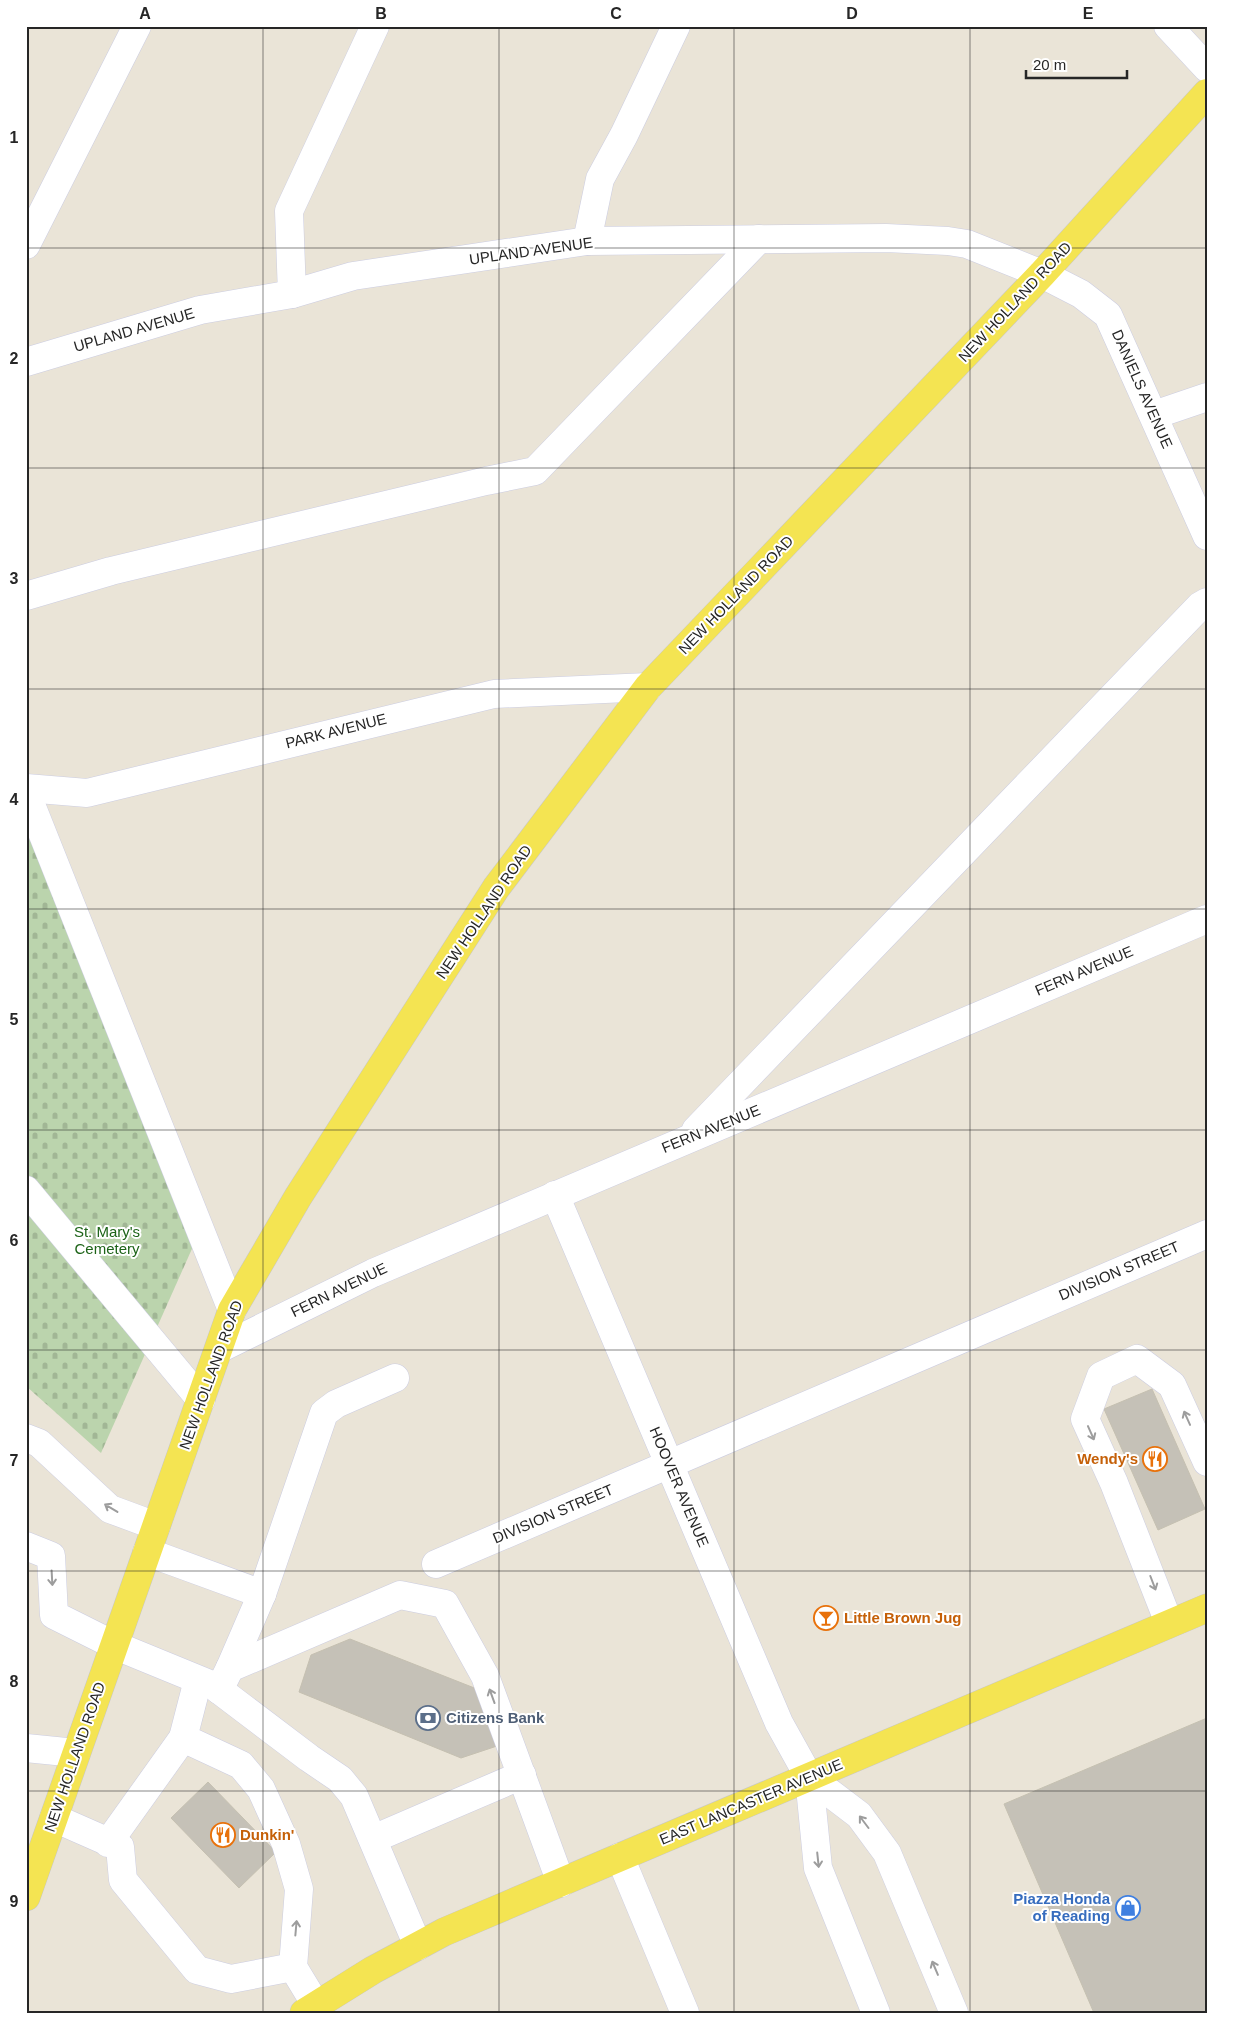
<svg xmlns="http://www.w3.org/2000/svg" width="1233" height="2039" viewBox="0 0 1233 2039" font-family="Arial,sans-serif">
  <style>
    .cemetery { fill: url(#cemetery-stones) }
    .building { fill: #c5c1b7; stroke: #c5c0b1 }
    .lines { fill: none; stroke-linecap: round; stroke-linejoin: round }
    .minor-casing { stroke: #cccde1; stroke-width: 29 }
    .major-casing { stroke: #c7c7c7; stroke-width: 29 }
    .minor { stroke: #fff; stroke-width: 28 }
    .major { stroke: #f4e452; stroke-width: 28 }
    .oneway { stroke: #9d9d9d }
    .grid { fill: none; stroke: #262626; stroke-width: 1; stroke-opacity: 0.55 }
    .labels { text-anchor: middle; stroke-width: 4; stroke-linejoin: round; paint-order: stroke }
    .street-label { font-size: 15px; fill: #262626; stroke: #fff }
    .park-label { font-size: 15px; fill: #1c6317; stroke: #fff }
    .food-label { font-size: 15px; font-weight: bold; fill: #c56008; stroke: #fff; text-anchor: start }
    .service-label { font-size: 15px; font-weight: bold; fill: #4e5e75; stroke: #fff; text-anchor: start }
    .shop-label { font-size: 15px; font-weight: bold; fill: #366cbe; stroke: #fff; text-anchor: end }
    .neatline { fill: none; stroke: #262626; stroke-width: 2 }
    .grid-label { font-size: 16px; text-anchor: middle; font-weight: bold; fill: #262626 }
  </style>
  <defs>
    <pattern id="cemetery-stones" width="16" height="16" patternUnits="userSpaceOnUse" patternTransform="scale(1.25)"><rect width="16" height="16" fill="#bbd4ad"/><path d="M2 7V4a2 2 0 0 1 4 0v3zM10 15v-3a2 2 0 0 1 4 0v3z" fill="#a1b695"/></pattern>
  </defs>
  <rect width="100%" height="100%" fill="#eae4d7"/>
  <polygon class="cemetery" points="26,830 195,1242 101,1453 26,1386"/>
  <g class="building">
    <polygon points="1152,1389 1205,1509 1158,1530 1104,1409"/>
    <polygon points="350,1639 482,1691 503,1744 461,1758 299,1692 311,1655"/>
    <polygon points="1207,1718 1207,2013 1094,2013 1004,1804"/>
    <polygon points="208,1782 276,1852 239,1888 171,1818"/>
  </g>
  <g class="lines">
    <defs>
      <g id="minor">
        <polyline points="1168,26 1207,68"/>
        <polyline points="587,241 600,179 624,135 676,26"/>
        <polyline points="26,245 137,26"/>
        <polyline points="292,294 289,211 375,26"/>
        <polyline points="26,362 200,310 292,294 353,276 587,241 886,238 948,241 967,244 1042,274 1081,294 1108,315 1207,536"/>
        <polyline points="1154,415 1207,397"/>
        <polyline points="26,596 111,571 486,481 535,471 759,239"/>
        <polyline points="26,788 87,793 494,694 648,687"/>
        <polyline points="26,792 232,1310"/>
        <polyline points="696,1130 1200,606 1207,602"/>
        <polyline points="26,1190 201,1400"/>
        <polyline points="555,1195 779,1723 809,1777 818,1868 876,2013"/>
        <polyline points="219,1349 373,1273 1207,919"/>
        <polyline points="26,1438 39,1443 110,1509 156,1526"/>
        <polyline points="26,1546 51,1556 54,1615 114,1645 214,1686 309,1758 340,1779 354,1796 418,1946"/>
        <polyline points="147,1552 262,1594 324,1413 336,1404 395,1378"/>
        <polyline points="436,1564 1207,1234"/>
        <polyline points="1169,1623 1114,1483 1085,1419 1101,1376 1137,1359 1172,1385 1207,1462"/>
        <polyline points="230,1668 262,1594"/>
        <polyline points="198,1680 183,1738 241,1765 261,1789 286,1844 299,1889 293,1967 316,2005"/>
        <polyline points="219,1690 230,1668 400,1595 445,1604 485,1676 561,1883"/>
        <polyline points="26,1748 76,1753"/>
        <polyline points="809,1777 859,1815 887,1853 954,2013"/>
        <polyline points="54,1818 120,1847 123,1880 197,1970 231,1979 293,1967"/>
        <polyline points="373,1839 522,1775"/>
        <polyline points="108,1843 183,1738"/>
        <polyline points="620,1857 685,2013"/>
      </g>
      <g id="major">
        <polyline points="26,1897 232,1310 298,1197 496,888 648,687 1042,274 1207,93"/>
        <polyline points="304,2013 373,1970 444,1932 1207,1608"/>
      </g>
    </defs>
    <use href="#minor" class="minor-casing"/>
    <use href="#major" class="major-casing"/>
    <use href="#minor" class="minor"/>
    <use href="#major" class="major"/>
  </g>
  <defs><path id="oneway-shaft" d="M-6 0H5M1.5-3L5.5 0L1.5 3" fill="none" stroke-width="1.6" stroke-linecap="round" stroke-linejoin="round" transform="scale(1.25)"/></defs>
  <g class="oneway">
    <use href="#oneway-shaft" transform="translate(1187 1418) rotate(-114)"/>
    <use href="#oneway-shaft" transform="translate(1091 1433) rotate(66)"/>
    <use href="#oneway-shaft" transform="translate(111 1508) rotate(-149)"/>
    <use href="#oneway-shaft" transform="translate(52 1578) rotate(87)"/>
    <use href="#oneway-shaft" transform="translate(1153 1583) rotate(69)"/>
    <use href="#oneway-shaft" transform="translate(492 1696) rotate(-110)"/>
    <use href="#oneway-shaft" transform="translate(864 1822) rotate(-127)"/>
    <use href="#oneway-shaft" transform="translate(818 1860) rotate(84)"/>
    <use href="#oneway-shaft" transform="translate(296 1928) rotate(-85)"/>
    <use href="#oneway-shaft" transform="translate(935 1968) rotate(-113)"/>
  </g>
  <path class="grid" d="M 263,26 L 263,2013M 499,26 L 499,2013M 734,26 L 734,2013M 970,26 L 970,2013M 26,248 L 1207,248M 26,468 L 1207,468M 26,689 L 1207,689M 26,909 L 1207,909M 26,1130 L 1207,1130M 26,1350 L 1207,1350M 26,1571 L 1207,1571M 26,1791 L 1207,1791"/>
  <defs>
    <symbol id="restaurant-ring" viewBox="-11 -11 22 22"><circle r="9.5" fill="#fff" stroke="#e8710a" stroke-width="1.5"/><path d="M-5-6h1v4h1v-4h1v4h1v-4h1v5L-1.5 .5V6h-2V.5L-5-1ZM5-6V6H3V1.5H1.5Q1.5-4 5-6Z" fill="#e8710a"/></symbol>
    <symbol id="bar-ring" viewBox="-11 -11 22 22"><circle r="9.5" fill="#fff" stroke="#e8710a" stroke-width="1.5"/><path d="M-6-5H6L.8 .8V4.5H3.5V6h-7V4.5H-.8V.8Z" fill="#e8710a"/></symbol>
    <symbol id="bank-ring" viewBox="-11 -11 22 22"><circle r="9.5" fill="#fff" stroke="#5c6f8a" stroke-width="1.5"/><path d="M-6-4H6V4H-6ZM0-2.3a2.3 2.3 0 1 0 0 4.6a2.3 2.3 0 1 0 0-4.6Z" fill="#5c6f8a"/></symbol>
    <symbol id="shop-ring" viewBox="-11 -11 22 22"><circle r="9.5" fill="#fff" stroke="#3f7fe0" stroke-width="1.5"/><path d="M-5-2.5h2.3a2.7 3.5 0 0 1 5.4 0H5L5.5 6h-11ZM-1.5-2.5h3a1.5 2.3 0 0 0-3 0Z" fill="#3f7fe0"/></symbol>
  </defs>
  <g fill-rule="evenodd">
    <use href="#restaurant-ring" x="1141" y="1445" width="28" height="28"/>
    <use href="#bar-ring" x="812" y="1604" width="28" height="28"/>
    <use href="#bank-ring" x="414" y="1704" width="28" height="28"/>
    <use href="#restaurant-ring" x="209" y="1821" width="28" height="28"/>
    <use href="#shop-ring" x="1114" y="1894" width="28" height="28"/>
  </g>
  <g class="labels">
    <g class="street-label">
      <text transform="translate(531 251) rotate(-8)" y="5">UPLAND AVENUE</text>
      <text transform="translate(1015 302) rotate(-47)" y="5">NEW HOLLAND ROAD</text>
      <text transform="translate(134 330) rotate(-16)" y="5">UPLAND AVENUE</text>
      <text transform="translate(1142 389) rotate(66)" y="5">DANIELS AVENUE</text>
      <text transform="translate(736 595) rotate(-46)" y="5">NEW HOLLAND ROAD</text>
      <text transform="translate(336 731) rotate(-14)" y="5">PARK AVENUE</text>
      <text transform="translate(484 912) rotate(-56)" y="5">NEW HOLLAND ROAD</text>
      <text transform="translate(1084 971) rotate(-23)" y="5">FERN AVENUE</text>
      <text transform="translate(711 1129) rotate(-22)" y="5">FERN AVENUE</text>
      <text transform="translate(1119 1271) rotate(-23)" y="5">DIVISION STREET</text>
      <text transform="translate(339 1290) rotate(-26)" y="5">FERN AVENUE</text>
      <text transform="translate(211 1375) rotate(-70)" y="5">NEW HOLLAND ROAD</text>
      <text transform="translate(679 1487) rotate(67)" y="5">HOOVER AVENUE</text>
      <text transform="translate(553 1514) rotate(-23)" y="5">DIVISION STREET</text>
      <text transform="translate(75 1757) rotate(-71)" y="5">NEW HOLLAND ROAD</text>
      <text transform="translate(751 1802) rotate(-23)" y="5">EAST LANCASTER AVENUE</text>
    </g>
    <g class="park-label">
      <text x="107" y="1237">St. Mary's<tspan x="107" dy="17">Cemetery</tspan></text>
    </g>
    <g class="food-label">
      <text x="1138" y="1464" text-anchor="end">Wendy's</text>
      <text x="844" y="1623">Little Brown Jug</text>
      <text x="240" y="1840">Dunkin'</text>
    </g>
    <g class="service-label">
      <text x="446" y="1723">Citizens Bank</text>
    </g>
    <g class="shop-label">
      <text x="1110" y="1904">Piazza Honda<tspan x="1110" dy="17">of Reading</tspan></text>
    </g>
  </g>
  <rect width="1233" height="2039" fill="none" stroke="#ffffff" stroke-width="55"/>
  <path d="M1026 70v8h101v-8" fill="none" stroke="#262626" stroke-width="2.5"/>
  <text x="1033" y="70" font-size="15" fill="#262626" stroke="#ffffff" stroke-width="4" paint-order="stroke">20 m</text>
  <rect x="28" y="28" width="1178" height="1984" class="neatline"/>
  <g class="grid-label">
    <text x="145" y="19">A</text>
    <text x="381" y="19">B</text>
    <text x="616" y="19">C</text>
    <text x="852" y="19">D</text>
    <text x="1088" y="19">E</text>
    <text x="14" y="143">1</text>
    <text x="14" y="364">2</text>
    <text x="14" y="584">3</text>
    <text x="14" y="805">4</text>
    <text x="14" y="1025">5</text>
    <text x="14" y="1246">6</text>
    <text x="14" y="1466">7</text>
    <text x="14" y="1687">8</text>
    <text x="14" y="1907">9</text>
  </g>
</svg>
